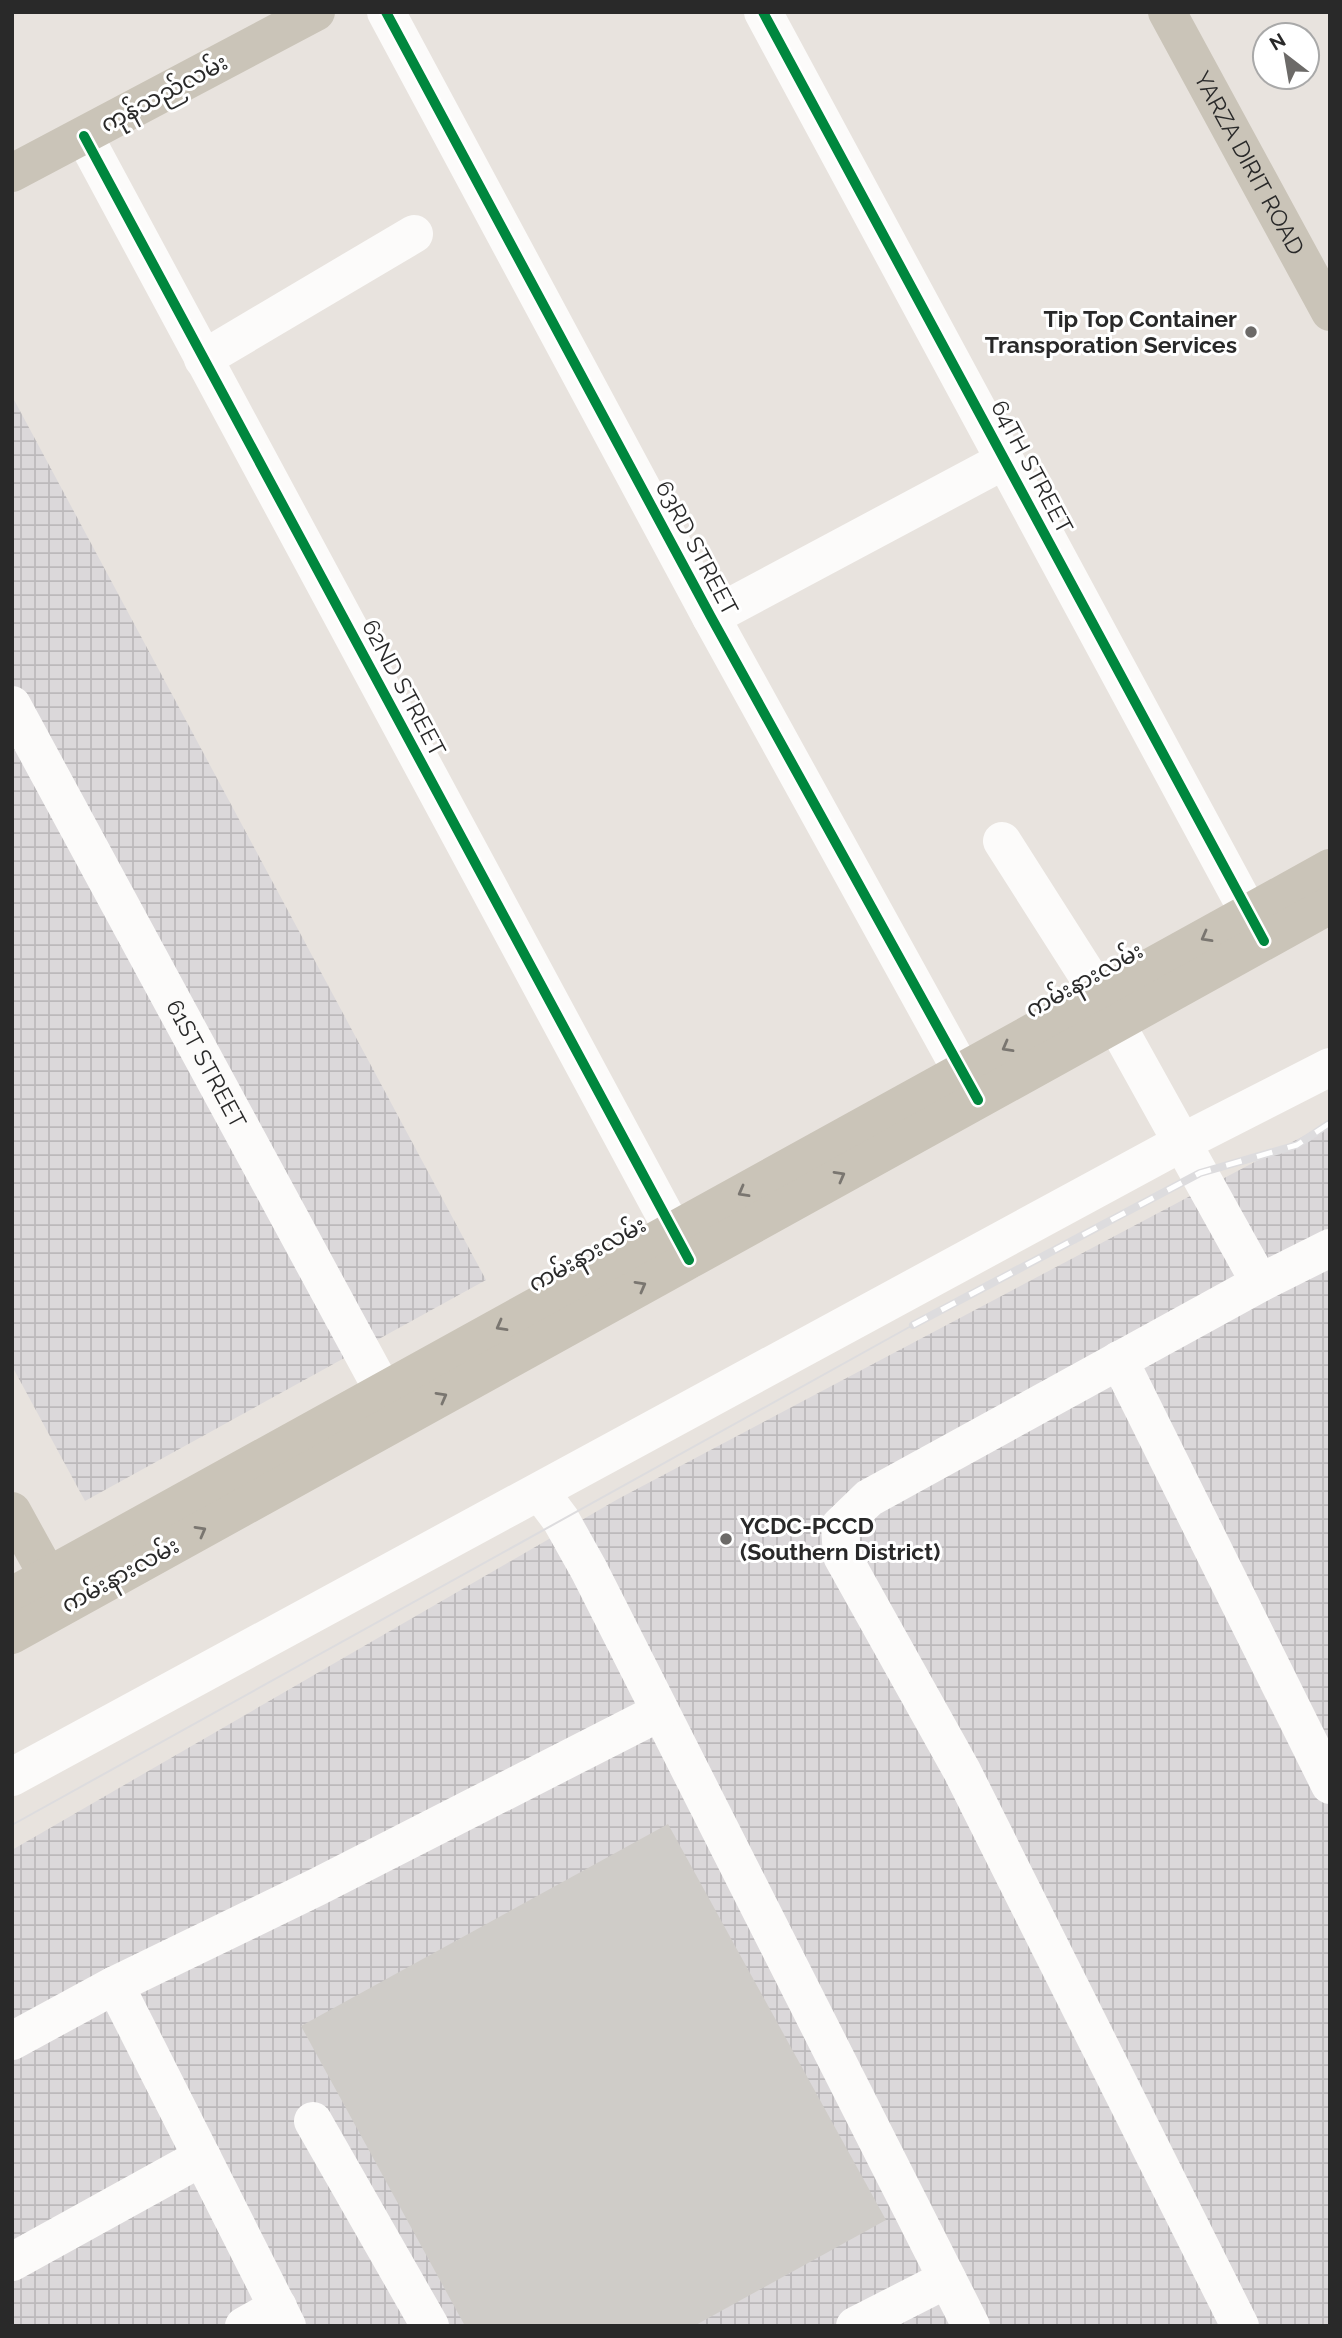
<svg xmlns="http://www.w3.org/2000/svg" width="1342" height="2338" viewBox="0 0 1342 2338" font-family="Raleway,'Noto Sans Myanmar',sans-serif">
  <style>
    .industrial { fill: url(#industrial-grid) }
    .building { fill: #cfccc8 }
    .lines { fill: none; stroke-linecap: round; stroke-linejoin: round }
    .minor { stroke: #fcfbfa; stroke-width: 38 }
    .major { stroke: #cac4b8; stroke-width: 38 }
    .tram { stroke: #dddcde; stroke-width: 2 }
    .rail-casing { stroke: #dddcde; stroke-width: 8 }
    .rail { stroke: #fff; stroke-width: 5; stroke-dasharray: 16; stroke-linecap: butt }
    .cycleway-casing { stroke: #fff; stroke-width: 15 }
    .cycleway { stroke: #00873e; stroke-width: 10 }
    .oneway { stroke: #7a7670 }
    .poi-dot { fill: #6c6a68; stroke: #fff; stroke-width: 2.5 }
    .labels { text-anchor: middle; stroke-width: 6; stroke-linejoin: round; paint-order: stroke }
    .street-label { font-size: 23px; fill: #292929; stroke: #fff }
    .poi-label { font-size: 23px; font-weight: bold; fill: #292929; stroke: #fff; text-anchor: end }
  </style>
  <defs>
    <pattern id="industrial-grid" width="8" height="8" patternUnits="userSpaceOnUse" patternTransform="scale(1.75)"><rect width="8" height="8" fill="#dbd8da"/><path d="M0 4h8M4 0v8" fill="none" stroke="#bcb9bb"/></pattern>
  </defs>
  <rect width="100%" height="100%" fill="#e8e3de"/>
  <g class="industrial">
    <polygon points="12,396 486,1280 85,1501 12,1366"/>
    <polygon points="1330,1122 1330,2326 12,2326 12,1850 618,1499"/>
  </g>
  <polygon class="building" points="668,1824 886,2220 694,2326 465,2326 301,2026"/>
  <g class="lines">
    <g class="minor">
      <polyline points="386,12 711,617 977,1099"/>
      <polyline points="763,12 1264,941"/>
      <polyline points="84,136 689,1260"/>
      <polyline points="203,359 414,234"/>
      <polyline points="711,617 1005,460"/>
      <path id="s1" d="M 12,705 L 399,1420"/>
      <polyline points="1002,841 1100,995 1260,1283"/>
      <polyline points="1119,1360 1330,1785"/>
      <polyline points="540,1492 561,1520 589,1570 971,2326"/>
      <polyline points="12,1777 1181,1143 1330,1067"/>
      <polyline points="115,1985 287,2326"/>
      <polyline points="12,2041 115,1985 317,1887 660,1712"/>
      <polyline points="313,2121 430,2326"/>
      <polyline points="12,2262 202,2157"/>
      <polyline points="244,2326 278,2307"/>
      <polyline points="855,2326 947,2279"/>
      <polyline points="1240,2326 962,1771 842,1556 840,1526 869,1498 1260,1283 1330,1248"/>
    </g>
    <g class="major">
      <path id="s2" d="M 1167,12 L 1330,312"/>
      <polyline points="12,173 316,12"/>
      <polyline points="12,1511 60,1598"/>
      <polyline points="12,1596 1330,868"/>
      <polyline points="12,1635 1330,905"/>
    </g>
    <polyline class="tram" points="12,1825 913,1325"/>
    <defs>
      <polyline id="rail" points="913,1325 1200,1173 1297,1145 1330,1123"/>
    </defs>
    <use href="#rail" class="rail-casing"/>
    <use href="#rail" class="rail"/>
    <defs>
      <g id="cycleway">
        <polyline points="386,12 711,617 978,1100"/>
        <polyline points="763,12 1264,941"/>
        <polyline points="84,136 689,1260"/>
      </g>
    </defs>
    <use href="#cycleway" class="cycleway-casing"/>
    <use href="#cycleway" class="cycleway"/>
  </g>
  <defs><path id="oneway-chevron" d="M-2-3.5L2.5 0L-2 3.5" fill="none" stroke-width="1.6" stroke-linecap="round" stroke-linejoin="round" transform="scale(1.75)"/></defs>
  <g class="oneway">
    <use href="#oneway-chevron" transform="translate(1206 937) rotate(151)"/>
    <use href="#oneway-chevron" transform="translate(1007 1047) rotate(151)"/>
    <use href="#oneway-chevron" transform="translate(840 1176) rotate(-29)"/>
    <use href="#oneway-chevron" transform="translate(743 1192) rotate(151)"/>
    <use href="#oneway-chevron" transform="translate(641 1286) rotate(-29)"/>
    <use href="#oneway-chevron" transform="translate(501 1326) rotate(151)"/>
    <use href="#oneway-chevron" transform="translate(442 1397) rotate(-29)"/>
    <use href="#oneway-chevron" transform="translate(201 1531) rotate(-29)"/>
  </g>
  <g class="poi-dot">
    <circle cx="1251" cy="332" r="7"/>
    <circle cx="726" cy="1539" r="7"/>
  </g>
  <g class="labels">
    <g class="street-label">
      <text transform="translate(164 93) rotate(-28)" y="8">ကုန်သည်လမ်း</text>
      <text dy="8" stroke="none"><textPath href="#s2" startOffset="172">YARZA DIRIT ROAD</textPath></text>
      <text transform="translate(1032 467) rotate(62)" y="8">64TH STREET</text>
      <text transform="translate(697 548) rotate(62)" y="8">63RD STREET</text>
      <text transform="translate(404 688) rotate(62)" y="8">62ND STREET</text>
      <text transform="translate(1084 980) rotate(-29)" y="8">ကမ်းနားလမ်း</text>
      <text dy="8" stroke="none"><textPath href="#s1" startOffset="408">61ST STREET</textPath></text>
      <text transform="translate(587 1254) rotate(-29)" y="8">ကမ်းနားလမ်း</text>
      <text transform="translate(120 1575) rotate(-29)" y="8">ကမ်းနားလမ်း</text>
    </g>
    <g class="poi-label">
      <text x="1237" y="327">Tip Top Container<tspan x="1237" dy="26">Transporation Services</tspan></text>
      <text x="740" y="1534" text-anchor="start">YCDC-PCCD<tspan x="740" dy="26">(Southern District)</tspan></text>
    </g>
  </g>
  <rect width="1342" height="2338" fill="none" stroke="#292929" stroke-width="28"/>
  <g transform="translate(1286 56) rotate(329)"><circle r="33" fill="#ffffff" stroke="#a9a9a9" stroke-width="2"/>
  <path d="M0-5L12 26L0 18L-12 26Z" fill="#6c6a68"/>
  <text y="-10" font-size="19" font-weight="bold" text-anchor="middle" fill="#292929">N</text>
  </g>
</svg>
